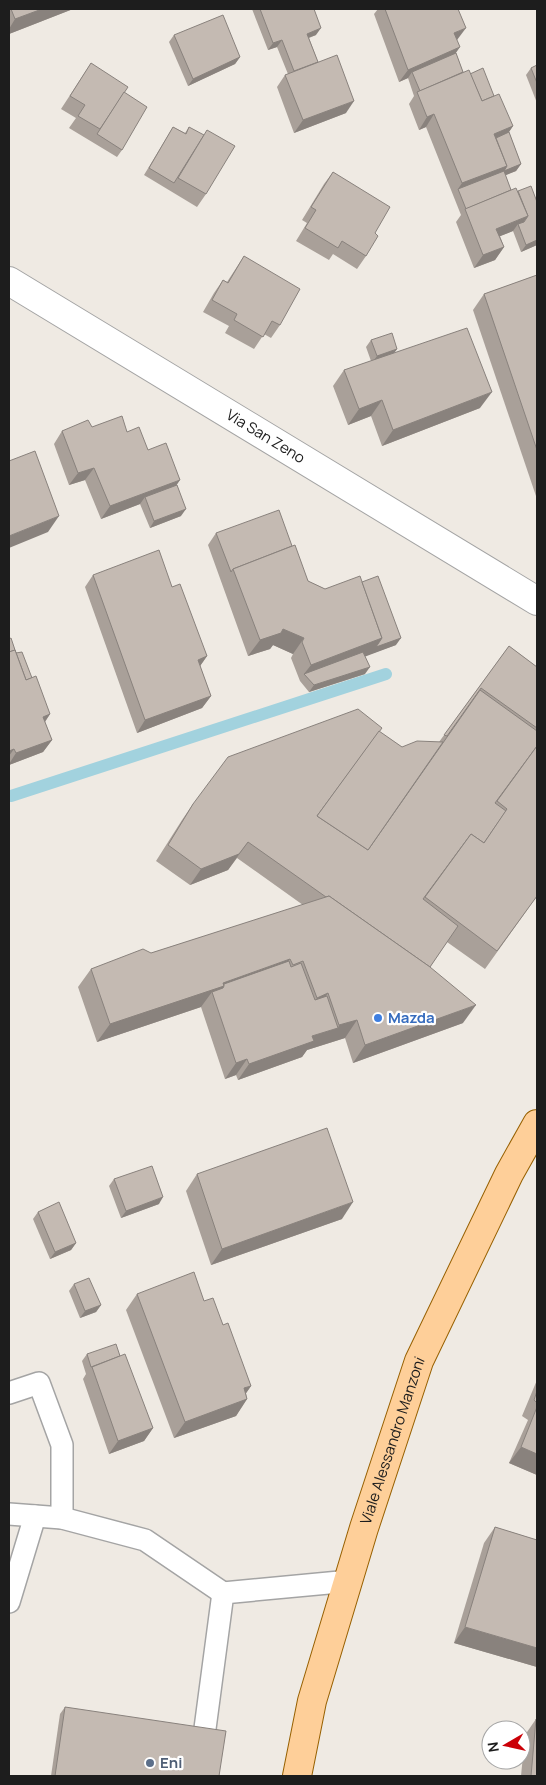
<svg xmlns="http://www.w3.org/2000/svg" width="546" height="1785" viewBox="0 0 546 1785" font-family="Manrope,sans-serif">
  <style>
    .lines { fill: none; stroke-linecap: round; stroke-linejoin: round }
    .stream { stroke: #a2d2de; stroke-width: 12 }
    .lane-casing { stroke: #a4a4a4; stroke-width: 24 }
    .street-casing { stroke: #a4a4a4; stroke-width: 30 }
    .primary-casing { stroke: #976000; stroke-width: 30 }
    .lane { stroke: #fff; stroke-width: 21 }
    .street { stroke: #fff; stroke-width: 28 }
    .primary { stroke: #fecf99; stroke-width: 28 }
    .wall { fill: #a9a099 }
    .shaded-wall { fill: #89827d }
    .building { fill: #c4bab2; stroke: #89827d }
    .shop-dot { fill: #3f7fe0; stroke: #fff; stroke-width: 2 }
    .service-dot { fill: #5c6f8a; stroke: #fff; stroke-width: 2 }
    .labels { text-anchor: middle; stroke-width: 4.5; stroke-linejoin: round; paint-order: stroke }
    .street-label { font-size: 15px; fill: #1d1d1d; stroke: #fff }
    .shop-label { font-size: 15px; font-weight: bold; fill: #366cbe; stroke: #fff; text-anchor: start }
    .service-label { font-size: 15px; font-weight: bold; fill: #4e5e75; stroke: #fff; text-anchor: start }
  </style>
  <rect width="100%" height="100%" fill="#efeae3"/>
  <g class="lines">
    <polyline class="stream" points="11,796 386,674"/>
    <defs>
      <g id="lane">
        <polyline points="9,1393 39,1383 62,1445 62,1518"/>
        <polyline points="9,1514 62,1518 145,1540 223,1593"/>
        <polyline points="9,1602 35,1516"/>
        <polyline points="204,1736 223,1593 350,1581"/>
      </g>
      <g id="street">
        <path id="s1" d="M 9,281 L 537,601"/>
      </g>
      <g id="primary">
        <path id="s2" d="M 297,1776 L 312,1701 L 364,1528 L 419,1361 L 509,1174 L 537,1124"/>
      </g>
    </defs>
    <use href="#lane" class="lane-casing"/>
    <use href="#street" class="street-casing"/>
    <use href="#primary" class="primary-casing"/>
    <use href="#lane" class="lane"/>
    <use href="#street" class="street"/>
    <use href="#primary" class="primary"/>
  </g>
  <g class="wall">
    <polygon points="9,9 73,9 9,34"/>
    <polygon points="252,9 314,9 316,35 309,38 318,62 346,113 294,133 277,87 285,75 288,74 277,47 268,50"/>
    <polygon points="378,9 458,9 456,53 463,72 470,74 494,96 513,126 509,132 521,164 516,171 505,175 511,190 518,191 537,202 537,245 521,252 513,231 500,236 504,247 495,260 474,268 456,222 461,215 426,127 419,130 409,104 414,96 408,78 399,82 374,14"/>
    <polygon points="174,35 240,57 235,64 188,86 169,42"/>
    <polygon points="91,63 124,92 122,150 117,157 69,128 76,118 61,109"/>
    <polygon points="537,65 537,103 526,75 531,68"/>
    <polygon points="173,127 185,133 189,127 206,194 197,207 144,175"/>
    <polygon points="333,172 375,233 366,256 357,269 333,254 329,260 296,241 307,223 302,220 324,184"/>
    <polygon points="244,256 280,325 271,338 264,334 254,349 225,333 229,326 203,312 214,293 223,280 227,282"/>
    <polygon points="537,275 537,499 473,310 484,294"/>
    <polygon points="371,340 397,349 394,353 480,408 382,446 371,416 348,425 333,386 344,370 371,361 366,347"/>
    <polygon points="92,427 127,432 177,486 181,516 150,528 140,504 101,519 85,480 69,485 54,444 62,431"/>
    <polygon points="216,533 292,546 308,581 325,589 362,582 396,645 365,656 365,674 309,692 300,681 291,658 293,654 273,645 270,649 248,656 208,545"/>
    <polygon points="93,575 172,587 207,656 200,666 211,696 202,708 137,733 85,587"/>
    <polygon points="9,639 16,653 32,678 50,714 45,722 52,740 43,752 9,765"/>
    <polygon points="509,646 537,667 537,896 485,969 447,942 430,967 463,1023 353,1063 345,1038 307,1050 302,1057 238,1080 236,1075 225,1079 201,1007 97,1042 78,987 91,969 151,953 303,905 237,858 228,870 190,885 156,861 182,820 193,804 379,732 402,747 439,742"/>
    <polygon points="197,1174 342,1219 211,1265 186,1191"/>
    <polygon points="114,1179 159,1204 121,1218 109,1186"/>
    <polygon points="38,1212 76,1243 71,1250 50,1259 33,1219"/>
    <polygon points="74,1284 101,1305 96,1312 80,1318 69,1291"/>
    <polygon points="137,1294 204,1301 223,1325 251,1386 246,1393 247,1399 236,1416 174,1438 126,1310"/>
    <polygon points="87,1354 120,1356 153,1428 144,1441 109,1454 83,1379 86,1374 82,1361"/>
    <polygon points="537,1380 537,1475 509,1463 528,1420 522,1416"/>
    <polygon points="495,1527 537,1540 537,1667 454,1643 484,1543"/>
    <polygon points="65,1707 219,1776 51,1776 60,1714"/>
    <polygon points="536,1719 537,1776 521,1776 525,1735"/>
  </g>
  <g class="shaded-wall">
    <polygon points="42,9 73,9 9,34 9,29 15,19"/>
    <polygon points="321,28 316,35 302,40 307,34"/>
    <polygon points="466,28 457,40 445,45 454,33"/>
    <polygon points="282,40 277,47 268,50 273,43"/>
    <polygon points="460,47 451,60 412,72 408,78 399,82 408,70"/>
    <polygon points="240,57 235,64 188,86 193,79"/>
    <polygon points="354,101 346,113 294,133 303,120"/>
    <polygon points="434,114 426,127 419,130 427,117"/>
    <polygon points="513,126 504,139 492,144 494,134"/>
    <polygon points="521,164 516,171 499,178 458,189 462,183 507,166"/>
    <polygon points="528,216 519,228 518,224 513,231 488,241 496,229"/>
    <polygon points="537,240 537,245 521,252 526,245"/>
    <polygon points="504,247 495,260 474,268 483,255"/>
    <polygon points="397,349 392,356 372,363 377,356"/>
    <polygon points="492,392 480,408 382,446 393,430"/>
    <polygon points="382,400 371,416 348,425 359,409"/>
    <polygon points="94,468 85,480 69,485 78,473"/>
    <polygon points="180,480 172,492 145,497 140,504 101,519 110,506"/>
    <polygon points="186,509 181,516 150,528 154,521"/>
    <polygon points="59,516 48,532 9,548 9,536"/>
    <polygon points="283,629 304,638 293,654 273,645 270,649 248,656 260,640"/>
    <polygon points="382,638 401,638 396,645 308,678 304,674 311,665"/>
    <polygon points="207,656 198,669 198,660"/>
    <polygon points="370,667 365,674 309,692 314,685"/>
    <polygon points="211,696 202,708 137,733 145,720"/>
    <polygon points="50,714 42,726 43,717"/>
    <polygon points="52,740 43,752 9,765 9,764 16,753"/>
    <polygon points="14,749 9,756 9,751"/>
    <polygon points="248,842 228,870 190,885 201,869"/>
    <polygon points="290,959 278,977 212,992 201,1007 97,1042 110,1024 223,983"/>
    <polygon points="328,993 315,1012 304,1016 317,998"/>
    <polygon points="476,1005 463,1023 353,1063 365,1045"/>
    <polygon points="357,1020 345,1038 307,1050 302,1057 238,1080 249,1064 312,1036 338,1028 339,1025"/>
    <polygon points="247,1059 236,1075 225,1079 236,1063"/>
    <polygon points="163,1197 159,1204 121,1218 126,1211"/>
    <polygon points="353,1202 342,1219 211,1265 222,1249"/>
    <polygon points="76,1243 71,1250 50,1259 55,1252"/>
    <polygon points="101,1305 96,1312 80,1318 85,1311"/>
    <polygon points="251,1386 240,1402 244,1388"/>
    <polygon points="247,1399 236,1416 174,1438 185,1422"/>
    <polygon points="153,1428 144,1441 109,1454 118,1441"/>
    <polygon points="521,1447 537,1454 537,1475 509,1463"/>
    <polygon points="465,1627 537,1648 537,1667 454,1643"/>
  </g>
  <g class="building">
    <polygon points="11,9 42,9 15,19"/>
    <polygon points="260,9 314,9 321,28 307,34 318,62 294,71 282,40 273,43"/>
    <polygon points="385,9 458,9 466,28 454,33 460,47 408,70"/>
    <polygon points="223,15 240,57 193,79 174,35"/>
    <polygon points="456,53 463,72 420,91 412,72"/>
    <polygon points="337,55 354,101 303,120 285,75"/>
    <polygon points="91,63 128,87 100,129 78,116 85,105 70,96"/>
    <polygon points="537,65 537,83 531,68"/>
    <polygon points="483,68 494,96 482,101 470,74"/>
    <polygon points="469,70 482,101 499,94 513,126 494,134 507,166 462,183 434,114 427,117 417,92"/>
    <polygon points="124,92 147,107 122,150 97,134"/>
    <polygon points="173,127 186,134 189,127 204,135 174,183 149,168"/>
    <polygon points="207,130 235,146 206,194 178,178"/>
    <polygon points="509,132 521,164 504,171 507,166 496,138"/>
    <polygon points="504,171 511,190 466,209 458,189"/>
    <polygon points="333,172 390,207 375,233 378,236 366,256 342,241 338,248 305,228 316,210 311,207"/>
    <polygon points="531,186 537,202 537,240 526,245 518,224 524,222 528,216 518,191"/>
    <polygon points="516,188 528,216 496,229 504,247 483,255 465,209"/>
    <polygon points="244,256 300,289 280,325 272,321 263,337 234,320 237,314 212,300 223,280 228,283"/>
    <polygon points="537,275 537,450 484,294"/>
    <polygon points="467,328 492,392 393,430 382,400 359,409 344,370"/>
    <polygon points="392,333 397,349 377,356 371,340"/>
    <polygon points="122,416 127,432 139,427 148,450 166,443 180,480 110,506 94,468 78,473 62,431 88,420 92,427"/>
    <polygon points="35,451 59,516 9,536 9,461"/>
    <polygon points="177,485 186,509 154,521 145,497"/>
    <polygon points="279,510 292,546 233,569 231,572 216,533"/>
    <polygon points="295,545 308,581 325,589 360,576 382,638 311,665 302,642 304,638 283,629 281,633 260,640 233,569"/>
    <polygon points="159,550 172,587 180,584 207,656 198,660 211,696 145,720 93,575"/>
    <polygon points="378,576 401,638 376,647 382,638 362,582"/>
    <polygon points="11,638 16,653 22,652 32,678 26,680 15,650 9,652 9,639"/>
    <polygon points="509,646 537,667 537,728 481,688 447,736 444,735"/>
    <polygon points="15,650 26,680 36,676 50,714 43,717 52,740 16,753 14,749 9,751 9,652"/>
    <polygon points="363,652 370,667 314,685 304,674"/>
    <polygon points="480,690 537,731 537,746 495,803 506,811 484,843 471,834 423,899 458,926 430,967 329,896 326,897 248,842 239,854 201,869 168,845 193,804 228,757 358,709 382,728 317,816 368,850"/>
    <polygon points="379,731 402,747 417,741 443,742 368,850 317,816"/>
    <polygon points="537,746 537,896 497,951 425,897 471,834 484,843 507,809 497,801"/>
    <polygon points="329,896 430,967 476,1005 365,1045 357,1020 339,1025 328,993 317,998 303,961 293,965 290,959 223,983 224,986 110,1024 91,969 143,949 151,953"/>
    <polygon points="289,961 291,967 301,963 315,1000 327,996 338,1028 312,1036 314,1041 249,1064 247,1059 236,1063 212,992 223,988 224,986 224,984"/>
    <polygon points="327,1128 353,1202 222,1249 197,1174"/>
    <polygon points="152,1166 163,1197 126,1211 114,1179"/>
    <polygon points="59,1202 76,1243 55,1252 38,1212"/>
    <polygon points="194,1272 204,1301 213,1298 223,1325 228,1323 251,1386 244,1388 247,1399 185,1422 137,1294"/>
    <polygon points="89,1278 101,1305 85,1311 74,1284"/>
    <polygon points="116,1344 120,1356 91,1367 87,1354"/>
    <polygon points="125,1354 153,1428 118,1441 92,1367"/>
    <polygon points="537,1391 537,1403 534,1400"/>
    <polygon points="537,1407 537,1454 521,1447"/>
    <polygon points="495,1527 537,1540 537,1648 465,1627"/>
    <polygon points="65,1707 226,1731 219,1776 55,1776"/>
    <polygon points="536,1719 537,1719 537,1776 531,1776"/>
  </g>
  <circle class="shop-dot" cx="378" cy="1018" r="5"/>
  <circle class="service-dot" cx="150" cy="1763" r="5"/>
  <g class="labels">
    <g class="street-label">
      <text dy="5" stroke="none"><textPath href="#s1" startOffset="300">Via San Zeno</textPath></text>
      <text dy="5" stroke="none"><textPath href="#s2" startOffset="349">Viale Alessandro Manzoni</textPath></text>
    </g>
    <g class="shop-label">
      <text x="388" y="1023">Mazda</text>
    </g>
    <g class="service-label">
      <text x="160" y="1768">Eni</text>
    </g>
  </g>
  <rect width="546" height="1785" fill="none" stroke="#1d1d1d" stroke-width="20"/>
  <g transform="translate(506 1745) rotate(261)"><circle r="24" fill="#ffffff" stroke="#a5a5a5"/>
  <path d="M0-4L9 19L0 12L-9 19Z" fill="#cb0007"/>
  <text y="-8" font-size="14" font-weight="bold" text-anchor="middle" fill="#1d1d1d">N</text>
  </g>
</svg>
